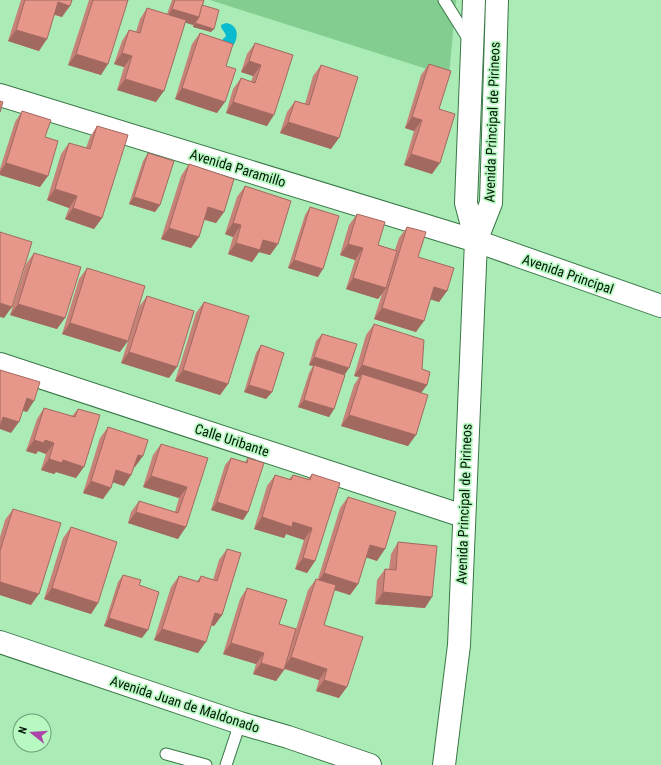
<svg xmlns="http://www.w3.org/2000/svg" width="661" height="765" viewBox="0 0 661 765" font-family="'Roboto Condensed',sans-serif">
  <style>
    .green { fill: #83cd90 }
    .water { fill: #0abacf }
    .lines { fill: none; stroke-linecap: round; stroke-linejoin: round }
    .lane-casing { stroke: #397747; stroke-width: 13 }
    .street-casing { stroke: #397747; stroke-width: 24 }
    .lane { stroke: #fff; stroke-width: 11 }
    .street { stroke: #fff; stroke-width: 22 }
    .wall { fill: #c78177 }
    .shaded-wall { fill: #a26961 }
    .building { fill: #e7968a; stroke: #a26961 }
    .labels { text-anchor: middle; stroke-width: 3.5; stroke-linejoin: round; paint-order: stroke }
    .street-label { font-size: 14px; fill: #001705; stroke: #b8f9c2 }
  </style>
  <rect width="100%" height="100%" fill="#abecb6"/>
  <polygon class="green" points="210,0 456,0 449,76"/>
  <path class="water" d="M 226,23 C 240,25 239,40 231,48 L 221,41 L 226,36 C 225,31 221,30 221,25 Z"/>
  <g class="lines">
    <defs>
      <g id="lane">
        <polyline points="444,0 469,40"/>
        <polyline points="166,754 206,765"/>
        <polyline points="226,765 240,723"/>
      </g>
      <g id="street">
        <polyline points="0,95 476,241 661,306"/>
        <polyline points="476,241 491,203 497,0"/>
        <polyline points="0,364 463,516"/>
        <polyline points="0,642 240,723 288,737 370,765"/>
        <polyline points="444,765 459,645 476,241 466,203 474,0"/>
      </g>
    </defs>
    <use href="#lane" class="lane-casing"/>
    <use href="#street" class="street-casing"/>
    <use href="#lane" class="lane"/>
    <use href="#street" class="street"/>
  </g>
  <g class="wall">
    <polygon points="21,0 72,0 62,17 54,15 39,51 8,41"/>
    <polygon points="89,0 128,0 101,75 68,65"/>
    <polygon points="172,0 202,0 203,5 211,32 193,27 193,25 185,22 156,102 117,90 124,67 114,64 122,41 129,30 136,32 140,19 147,8 167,14"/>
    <polygon points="200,33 217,113 175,99 192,44"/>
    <polygon points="255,43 293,55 267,126 226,113 233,89 241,78 251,82 253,76 241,72 247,54"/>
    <polygon points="429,64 439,109 432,174 404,165 414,131 405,128 421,75"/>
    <polygon points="321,65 331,149 280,133 287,112 295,101 305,104 313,76"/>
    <polygon points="22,111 40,187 0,175 0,169 15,122"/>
    <polygon points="97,126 102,218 94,229 65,219 69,208 47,200 61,154 69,143 86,148 90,137"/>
    <polygon points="148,153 160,205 155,212 129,204 143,161"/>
    <polygon points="189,164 224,212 216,223 204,220 199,237 191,248 161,239 181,176"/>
    <polygon points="245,186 278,244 270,255 259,252 252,262 228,254 233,237 225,234 237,197"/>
    <polygon points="310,207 318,277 288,268 305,215"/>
    <polygon points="357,214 378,245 395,250 399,238 407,227 418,257 447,291 439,302 430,299 416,332 374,319 382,294 378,299 346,289 355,260 340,255 349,225"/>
    <polygon points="34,253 57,329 10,315 26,264"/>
    <polygon points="87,268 120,352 62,334 79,279"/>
    <polygon points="147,296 169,378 121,363 139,307"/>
    <polygon points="204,302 228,384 220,395 175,381 196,313"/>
    <polygon points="374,324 422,369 427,385 421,392 408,446 341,426 354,385 359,377 354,376 366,335"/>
    <polygon points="322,334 344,375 334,409 329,417 298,407 309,373 313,366 309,365 316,341"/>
    <polygon points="261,345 272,392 266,399 244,392 256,353"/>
    <polygon points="44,408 72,416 78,409 76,478 56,472 54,474 41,470 46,454 38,451 36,454 26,451 37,419"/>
    <polygon points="108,427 135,467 134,467 131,475 124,486 113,482 103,499 83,493 100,438"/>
    <polygon points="161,444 208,458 178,539 128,523 131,512 139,501 175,512 179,498 143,487 153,455"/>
    <polygon points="231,458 245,462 248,458 248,512 243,520 211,510 225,465"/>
    <polygon points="312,474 315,561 307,573 295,569 304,540 286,534 284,538 254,529 267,486 275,475 289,479 293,475 308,479"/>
    <polygon points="348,497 377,561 366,557 358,584 350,595 334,590 324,625 339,698 316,691 319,680 284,669 276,681 253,674 256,664 223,654 240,599 247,588 279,624 296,629 308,590 316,579 318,579 340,508"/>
    <polygon points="13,509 31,605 0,595 0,537 5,520"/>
    <polygon points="71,527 98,603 91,614 44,599 63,538"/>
    <polygon points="398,542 425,608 375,604 377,580 385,569 389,569 391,554"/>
    <polygon points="227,549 222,615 214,626 211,625 198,653 154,640 171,587 179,576 197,581 201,576 213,580 219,560"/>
    <polygon points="123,575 139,585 142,638 104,626 118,582"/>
  </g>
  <g class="shaded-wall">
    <polygon points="58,2 70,6 62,17 51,13"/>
    <polygon points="172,9 199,17 193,25 167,17"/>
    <polygon points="195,23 214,29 211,32 193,27"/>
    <polygon points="16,30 47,39 39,51 8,41"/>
    <polygon points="122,53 132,56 124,67 114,64"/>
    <polygon points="76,54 108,64 101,75 68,65"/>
    <polygon points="249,61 261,65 253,76 241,72"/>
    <polygon points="125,79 164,91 156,102 117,90"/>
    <polygon points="182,88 225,102 217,113 175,99"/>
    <polygon points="233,102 274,115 267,126 226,113"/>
    <polygon points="412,117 422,120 414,131 405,128"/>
    <polygon points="288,122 339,138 331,149 280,133"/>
    <polygon points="411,154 440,163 432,174 404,165"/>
    <polygon points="6,163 48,176 40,187 0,175 0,172"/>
    <polygon points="55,189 77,196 69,208 47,200"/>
    <polygon points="134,197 160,205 155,212 129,204"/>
    <polygon points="208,207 224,212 216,223 200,218"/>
    <polygon points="73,208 102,218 94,229 65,219"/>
    <polygon points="233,223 241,225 233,237 225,234"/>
    <polygon points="169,228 199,237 191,248 161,239"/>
    <polygon points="263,240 278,244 270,255 259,252 252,262 228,254 236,243"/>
    <polygon points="348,244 363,248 355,260 340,255"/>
    <polygon points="294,260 323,269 318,277 288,268"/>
    <polygon points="353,278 386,288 378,299 346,289"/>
    <polygon points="434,287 447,291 439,302 426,298"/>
    <polygon points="0,303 12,307 4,318 0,317"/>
    <polygon points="18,304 65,318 57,329 10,315"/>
    <polygon points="382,308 424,321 416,332 374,319"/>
    <polygon points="70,323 128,341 120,352 62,334"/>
    <polygon points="129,352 177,367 169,378 121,363"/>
    <polygon points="314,357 349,368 344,376 314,365 313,366 309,365"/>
    <polygon points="362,365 427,385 419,396 362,374 359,377 354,376"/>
    <polygon points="183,370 228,384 220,395 175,381"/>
    <polygon points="249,385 272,392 266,399 244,392"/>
    <polygon points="27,398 34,401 27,412 19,410"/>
    <polygon points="304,400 334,409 329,417 298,407"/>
    <polygon points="349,415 416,435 408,446 341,426"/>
    <polygon points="3,417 19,422 11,433 0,429 0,421"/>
    <polygon points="34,440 45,440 54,443 46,454 38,451 36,454 26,451"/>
    <polygon points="138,455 143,456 135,467 130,466"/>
    <polygon points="49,459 63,460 84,467 76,478 56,472 54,474 41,470"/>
    <polygon points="116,470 131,475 124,486 109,481"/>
    <polygon points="151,476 187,487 179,498 143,487"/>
    <polygon points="91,481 111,488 103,499 83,493"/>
    <polygon points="217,502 248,512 243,520 211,510"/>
    <polygon points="136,512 186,527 178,539 128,523"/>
    <polygon points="262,517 293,522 312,528 304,540 286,534 284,538 254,529"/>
    <polygon points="370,545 385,549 377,561 362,556"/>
    <polygon points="303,558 315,561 307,573 295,569"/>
    <polygon points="324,573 358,584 350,595 316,584"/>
    <polygon points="0,582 39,594 31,605 0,595"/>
    <polygon points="52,588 98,603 91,614 44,599"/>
    <polygon points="383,592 432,597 425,608 375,604"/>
    <polygon points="215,613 222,615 214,626 207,624"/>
    <polygon points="109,618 148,630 142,638 104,626"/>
    <polygon points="162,629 206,642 198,653 154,640"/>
    <polygon points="231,643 264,653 256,664 223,654"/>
    <polygon points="291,657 327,669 319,680 284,668"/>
    <polygon points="261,663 284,670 276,681 253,674"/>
    <polygon points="324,680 347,687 339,698 316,691"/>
  </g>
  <g class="building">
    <polygon points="25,0 72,0 70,6 58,2 47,39 16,30"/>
    <polygon points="93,0 128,0 108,64 76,54"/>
    <polygon points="175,0 204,0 199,17 172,9"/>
    <polygon points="202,5 219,10 214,29 195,23 199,17"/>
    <polygon points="147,8 186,20 164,91 125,79 132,56 122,53 129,30 140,33"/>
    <polygon points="200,33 233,44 226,66 236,69 225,102 182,88"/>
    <polygon points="255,43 293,55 274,115 233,102 241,78 255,83 261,65 249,61"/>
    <polygon points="429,64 451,71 439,109 455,114 440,163 411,154 422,120 412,117"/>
    <polygon points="321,65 358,77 339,138 288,122 295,101 309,105"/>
    <polygon points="0,101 3,102 0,112"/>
    <polygon points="22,111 51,120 45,137 58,141 48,176 6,163"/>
    <polygon points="97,126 128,135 102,218 73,208 77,196 55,189 69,143 90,149"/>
    <polygon points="148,153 174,161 160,205 134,197"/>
    <polygon points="189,164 234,179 224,212 208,207 199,237 169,228"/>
    <polygon points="245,186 291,201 278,244 263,240 260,250 236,243 241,225 233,223"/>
    <polygon points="310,207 339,216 323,269 294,260"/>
    <polygon points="357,214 385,222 378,245 397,251 386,288 353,278 363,248 348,244"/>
    <polygon points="407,227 426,232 418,257 454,268 447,291 434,287 424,321 382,308"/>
    <polygon points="0,232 32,242 12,307 0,303"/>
    <polygon points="34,253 81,267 65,318 18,304"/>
    <polygon points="87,268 145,286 128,341 70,323"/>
    <polygon points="147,296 194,311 177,367 129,352"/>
    <polygon points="204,302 249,316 228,384 183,370"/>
    <polygon points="374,324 424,340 422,369 430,372 427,385 362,365"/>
    <polygon points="322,334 357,344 349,368 314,357"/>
    <polygon points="261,345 284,353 272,392 249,385"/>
    <polygon points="314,365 345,375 334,409 304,400"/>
    <polygon points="0,370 40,382 34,401 27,398 19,422 3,417 0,427"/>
    <polygon points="362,374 428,395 416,435 349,415"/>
    <polygon points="44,408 75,417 78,409 100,415 84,467 63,460 62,463 49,459 54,443 45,440 44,443 34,440"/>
    <polygon points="108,427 148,440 143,456 138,455 131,475 116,470 111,488 91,481"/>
    <polygon points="161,444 208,458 186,527 136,512 139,501 178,513 187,487 151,476"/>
    <polygon points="231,458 247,463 248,458 264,463 248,512 217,502"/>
    <polygon points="312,474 340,483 315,561 303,558 312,528 293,522 292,527 262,517 275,475 291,480 293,475 310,480"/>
    <polygon points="348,497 396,512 385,549 370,545 358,584 324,573"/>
    <polygon points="13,509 61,523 39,594 0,582 0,551"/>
    <polygon points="71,527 117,542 98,603 52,588"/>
    <polygon points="398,542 437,546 432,597 383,592 385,569 396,570"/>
    <polygon points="227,549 241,553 222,615 215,613 206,642 162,629 179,576 199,582 201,576 217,581"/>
    <polygon points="123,575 141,580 139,585 159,592 148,630 109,618"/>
    <polygon points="316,579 336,585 324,625 363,637 347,687 324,680 327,669 291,657"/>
    <polygon points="247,588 287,600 279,624 296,629 284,670 261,663 264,653 231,643"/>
  </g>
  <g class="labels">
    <g class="street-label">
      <text transform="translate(492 122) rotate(-88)" y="5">Avenida Principal de Pirineos</text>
      <text transform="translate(238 168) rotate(17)" y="5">Avenida Paramillo</text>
      <text transform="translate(568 274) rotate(19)" y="5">Avenida Principal</text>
      <text transform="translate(232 440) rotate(18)" y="5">Calle Uribante</text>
      <text transform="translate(464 504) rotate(-88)" y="5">Avenida Principal de Pirineos</text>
      <text transform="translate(185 704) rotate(18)" y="5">Avenida Juan de Maldonado</text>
    </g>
  </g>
  <g transform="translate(32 733) rotate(287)"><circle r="19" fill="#b8f9c2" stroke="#6e9f76"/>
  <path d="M0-3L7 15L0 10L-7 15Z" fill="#ac45a9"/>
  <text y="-6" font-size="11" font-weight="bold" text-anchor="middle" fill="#001705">N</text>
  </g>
</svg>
